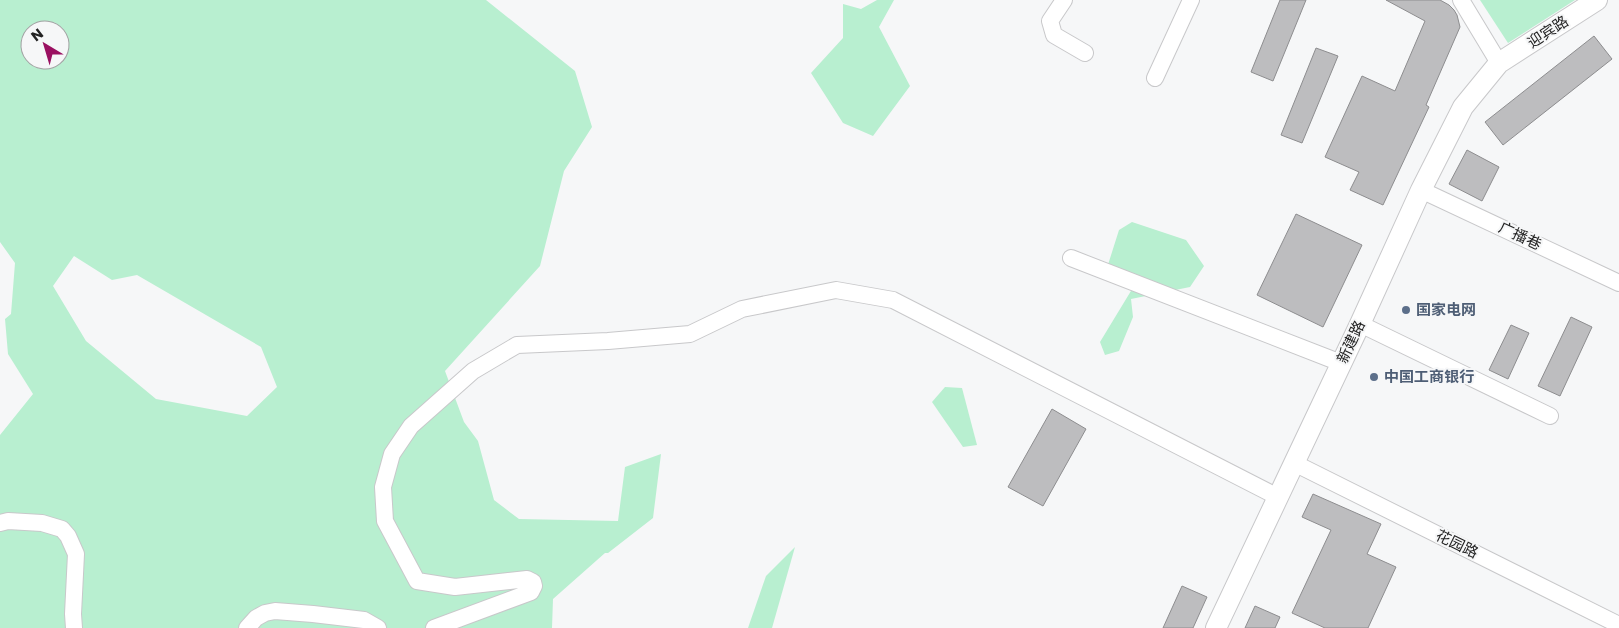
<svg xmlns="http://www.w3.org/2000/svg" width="1619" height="628" viewBox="0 0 1619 628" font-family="Poppins,'Noto Sans SC',sans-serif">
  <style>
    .green { fill: #b8efd0; fill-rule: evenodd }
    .building { fill: #bdbdbf; stroke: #8d8d8f }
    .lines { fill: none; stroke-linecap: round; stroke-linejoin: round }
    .minor-casing { stroke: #c8c8ca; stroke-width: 18 }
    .major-casing { stroke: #c8c8ca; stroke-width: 22 }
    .minor { stroke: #fff; stroke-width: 16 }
    .major { stroke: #fff; stroke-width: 20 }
    .service-dot { fill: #5c6f8a; stroke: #f6f7f8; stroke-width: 2 }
    .labels { text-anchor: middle; stroke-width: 4; stroke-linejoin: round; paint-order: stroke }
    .street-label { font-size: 15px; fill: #232323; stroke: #f6f7f8 }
    .service-label { font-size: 15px; font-weight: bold; fill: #4e5e75; stroke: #f6f7f8; text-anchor: start }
  </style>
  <rect width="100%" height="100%" fill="#f6f7f8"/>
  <g class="green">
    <path d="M 0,0 L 486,0 L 575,71 L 592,127 L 564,171 L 540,266 L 445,371 L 464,422 L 478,441 L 494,500 L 519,519 L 618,521 L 625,467 L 661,454 L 653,518 L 608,553 L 605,553 L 553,599 L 552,628 L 0,628 L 0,435 L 33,394 L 8,354 L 5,319 L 11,314 L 15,263 L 0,242 ZM 30,30 L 60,30 L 60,60 L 30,60 ZM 74,256 L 112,280 L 137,275 L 261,347 L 277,387 L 247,416 L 156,399 L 86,341 L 53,286 Z"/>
    <polygon points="877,0 894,0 879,27 910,86 873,136 843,123 811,73 843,38 843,4 861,9"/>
    <polygon points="1480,0 1575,0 1508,43"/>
    <polygon points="1132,222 1186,240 1204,266 1190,287 1131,299 1133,317 1119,351 1105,355 1100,342 1137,281 1106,271 1119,230"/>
    <polygon points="945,387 962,388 977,445 963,447 932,402"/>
    <polygon points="795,547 772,628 748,628 766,576"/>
  </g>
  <g class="building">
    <polygon points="1280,0 1306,0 1273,81 1251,72"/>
    <polygon points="1386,0 1440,0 1449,5 1454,10 1457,15 1460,27 1426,105 1429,107 1383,205 1350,190 1359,172 1325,157 1362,76 1395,91 1425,21"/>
    <polygon points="1594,36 1612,59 1503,145 1485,122"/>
    <polygon points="1316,48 1338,56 1302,143 1281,135"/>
    <polygon points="1467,150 1499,167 1482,201 1449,184"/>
    <polygon points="1296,214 1362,245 1323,327 1257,295"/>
    <polygon points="1571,317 1592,327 1560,396 1538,386"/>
    <polygon points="1511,325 1529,333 1508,379 1489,370"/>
    <polygon points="1052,409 1086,429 1043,506 1008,487"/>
    <polygon points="1313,494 1381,524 1367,554 1396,567 1368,628 1325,628 1292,613 1331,530 1302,517"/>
    <polygon points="1182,586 1207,597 1193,628 1163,628"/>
    <polygon points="1255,606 1280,617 1275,628 1245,628"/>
  </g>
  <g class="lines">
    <defs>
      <g id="minor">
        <polyline points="1064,0 1050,21 1054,35 1085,53"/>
        <polyline points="1461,0 1499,63"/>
        <polyline points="1155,78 1191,0"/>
        <polyline points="1421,190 1619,283"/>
        <polyline points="1071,258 1341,363"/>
        <polyline points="1360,324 1550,416"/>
        <polyline points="1294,463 1619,625"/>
        <polyline points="0,523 8,521 42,523 62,529 68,536 76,554 73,614 74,628"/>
        <polyline points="247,628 256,618 265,613 275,611 313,614 364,620 378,628"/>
        <polyline points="434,628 531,592 534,586 533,582 527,579 455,587 417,581 385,521 383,487 392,454 411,426 473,371 517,345 608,341 690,334 742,309 836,290 893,300 1278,497"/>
      </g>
      <polyline id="major" points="1216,628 1360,324 1421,190 1463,107 1499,63 1597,0"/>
    </defs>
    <use href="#minor" class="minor-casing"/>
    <use href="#major" class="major-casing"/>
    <use href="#minor" class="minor"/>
    <use href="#major" class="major"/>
  </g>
  <g class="service-dot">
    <circle cx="1406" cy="310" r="5"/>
    <circle cx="1374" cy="377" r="5"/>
  </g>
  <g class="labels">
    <g class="street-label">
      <text transform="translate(1548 32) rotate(-33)" y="5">迎宾路</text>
      <text transform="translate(1520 236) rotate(25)" y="5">广播巷</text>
      <text transform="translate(1351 342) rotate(-65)" y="5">新建路</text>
      <text transform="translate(1457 544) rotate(26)" y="5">花园路</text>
    </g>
    <g class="service-label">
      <text x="1416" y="315">国家电网</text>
      <text x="1384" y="382">中国工商银行</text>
    </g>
  </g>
  <g transform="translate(45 45) rotate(322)"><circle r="24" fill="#f6f7f8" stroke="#a2a2a3"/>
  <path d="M0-4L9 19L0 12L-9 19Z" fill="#9a1061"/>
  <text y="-8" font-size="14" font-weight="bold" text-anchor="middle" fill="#232323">N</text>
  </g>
</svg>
